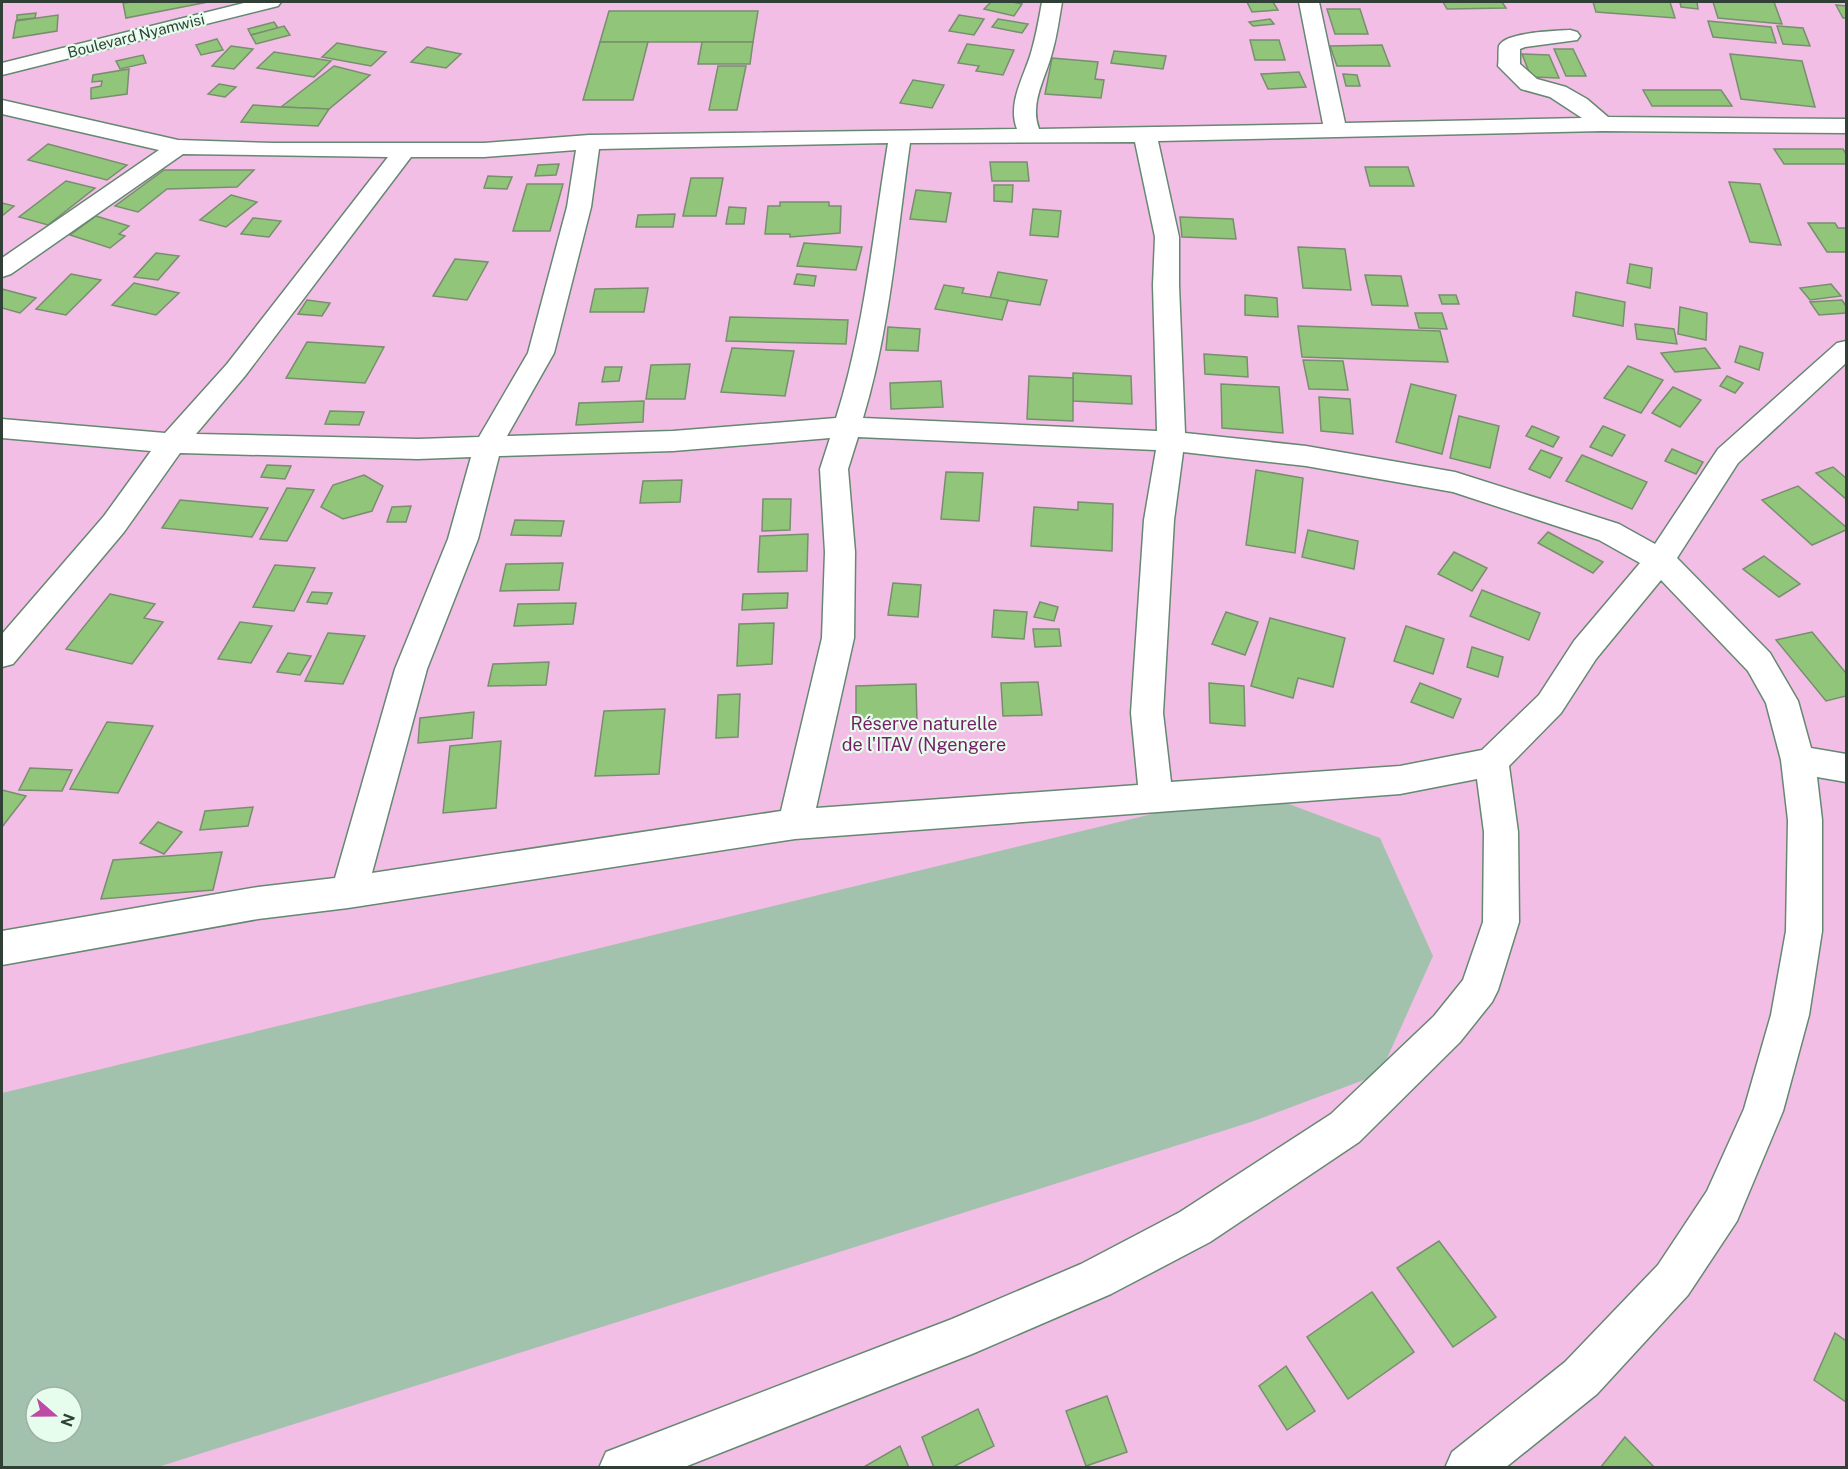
<svg xmlns="http://www.w3.org/2000/svg" width="1848" height="1469" viewBox="0 0 1848 1469" font-family="'Public Sans',sans-serif">
  <style>
    .green { fill: #f3bee5; fill-rule: evenodd }
    .lines { fill: none; stroke-linecap: round; stroke-linejoin: round }
    .runway { fill: #a2c2ad; fill-rule: evenodd }
    .building { fill: #91c57a; stroke: #788e6f; stroke-width: 1.5 }
    .minor-casing { stroke: #658871; stroke-width: 3 }
    .major-casing { stroke: #658871; stroke-width: 3 }
    .minor { fill: #fff; fill-rule: evenodd }
    .major { fill: #fff; fill-rule: evenodd }
    .labels { text-anchor: middle; stroke-width: 4.5; stroke-linejoin: round; paint-order: stroke }
    .far-street-label { font-size: 15px; fill: #314036; stroke: #e6fded }
    .park-label { font-size: 18px; fill: #761f66; stroke: #e6fded }
  </style>
  <rect width="100%" height="100%" fill="#cdf4db"/>
  <path class="green" d="M 2,2 L 1846,2 L 1846,1467 L 2,1468 ZM 36,1397 L 72,1397 L 72,1433 L 36,1433 Z"/>
  <g class="lines">
    <path class="runway" d="M 1251,790 L 1380,838 L 1433,956 L 1380,1074 L 1251,1122 L 155,1468 L 2,1468 L 2,1093 ZM 36,1397 L 72,1397 L 72,1433 L 36,1433 Z"/>
  </g>
  <g class="building">
    <polygon points="132,2 208,2 126,18 123,3"/>
    <polygon points="991,2 1012,2 1022,4 1014,16 984,9"/>
    <polygon points="1247,2 1273,2 1278,10 1252,12"/>
    <polygon points="1443,2 1502,2 1506,8 1447,9"/>
    <polygon points="1593,2 1670,2 1675,18 1596,12"/>
    <polygon points="1680,2 1697,2 1698,9 1681,7"/>
    <polygon points="1713,2 1774,2 1782,24 1718,18"/>
    <polygon points="1836,5 1846,6 1846,18 1843,18"/>
    <polygon points="1327,9 1360,9 1368,34 1335,34"/>
    <polygon points="609,11 758,11 753,42 600,42"/>
    <polygon points="36,13 35,18 17,20 17,15"/>
    <polygon points="58,15 57,31 13,38 16,21"/>
    <polygon points="959,15 984,19 974,35 949,31"/>
    <polygon points="998,19 1028,24 1022,33 992,27"/>
    <polygon points="1270,19 1274,24 1253,26 1249,22"/>
    <polygon points="1708,21 1771,27 1776,43 1713,37"/>
    <polygon points="274,22 278,28 251,35 248,29"/>
    <polygon points="284,26 290,35 256,44 251,35"/>
    <polygon points="1777,26 1803,28 1810,46 1783,44"/>
    <polygon points="217,39 223,50 201,55 196,45"/>
    <polygon points="1250,40 1279,40 1285,60 1255,60"/>
    <polygon points="600,42 648,42 633,100 583,100"/>
    <polygon points="702,42 753,42 750,64 698,64"/>
    <polygon points="337,43 386,52 371,66 322,57"/>
    <polygon points="967,44 1014,50 1003,75 976,71 979,66 958,63"/>
    <polygon points="1382,45 1390,66 1337,66 1330,46"/>
    <polygon points="231,46 253,49 234,69 212,66"/>
    <polygon points="427,47 461,54 446,68 411,62"/>
    <polygon points="1554,49 1573,49 1586,76 1566,76"/>
    <polygon points="1114,51 1166,56 1163,69 1111,63"/>
    <polygon points="274,52 331,61 314,77 257,68"/>
    <polygon points="1522,54 1549,55 1559,78 1531,77"/>
    <polygon points="1730,54 1802,61 1815,107 1741,99"/>
    <polygon points="143,55 146,63 120,69 116,61"/>
    <polygon points="1052,58 1098,62 1095,79 1104,80 1101,98 1045,94"/>
    <polygon points="334,66 370,75 329,109 281,107"/>
    <polygon points="718,66 746,66 737,110 709,110"/>
    <polygon points="129,69 127,94 91,99 91,88 101,86 102,81 92,82 93,75"/>
    <polygon points="1299,72 1306,87 1268,89 1261,74"/>
    <polygon points="1343,74 1357,75 1360,86 1346,86"/>
    <polygon points="913,80 944,85 932,108 900,103"/>
    <polygon points="219,84 236,87 225,97 208,94"/>
    <polygon points="1643,90 1721,90 1732,106 1652,106"/>
    <polygon points="253,105 281,107 329,109 318,126 241,122"/>
    <polygon points="48,144 127,165 107,180 28,160"/>
    <polygon points="1774,149 1843,149 1846,154 1846,164 1784,164"/>
    <polygon points="990,162 1027,162 1029,181 992,181"/>
    <polygon points="559,164 556,175 535,176 538,165"/>
    <polygon points="1365,167 1408,167 1414,186 1370,186"/>
    <polygon points="164,170 254,170 237,187 167,189 138,212 115,206"/>
    <polygon points="488,176 512,177 507,189 484,188"/>
    <polygon points="691,178 723,178 716,216 683,216"/>
    <polygon points="66,181 95,188 48,225 19,217"/>
    <polygon points="1729,182 1760,184 1781,245 1750,242"/>
    <polygon points="527,184 563,184 550,231 513,231"/>
    <polygon points="994,185 1013,185 1012,202 994,201"/>
    <polygon points="916,190 951,193 946,222 910,219"/>
    <polygon points="231,195 257,202 226,227 200,220"/>
    <polygon points="780,202 829,202 829,206 841,206 840,233 790,237 790,234 765,234 768,206 780,206"/>
    <polygon points="2,203 14,206 2,216"/>
    <polygon points="729,207 746,208 744,224 726,224"/>
    <polygon points="1033,209 1061,211 1058,237 1030,235"/>
    <polygon points="675,214 673,227 636,227 638,215"/>
    <polygon points="96,216 129,226 119,234 125,236 110,248 70,235"/>
    <polygon points="1180,217 1233,219 1236,239 1182,237"/>
    <polygon points="253,218 281,221 269,237 241,234"/>
    <polygon points="1808,223 1835,223 1838,228 1846,228 1846,252 1827,252"/>
    <polygon points="804,243 862,247 856,270 797,266"/>
    <polygon points="1298,247 1345,249 1351,290 1303,288"/>
    <polygon points="156,253 179,256 158,280 134,277"/>
    <polygon points="455,259 488,262 467,300 433,296"/>
    <polygon points="1630,264 1652,268 1650,288 1627,283"/>
    <polygon points="998,272 1047,280 1040,305 990,298"/>
    <polygon points="71,274 101,280 66,315 36,309"/>
    <polygon points="797,274 816,276 814,286 794,284"/>
    <polygon points="1365,275 1401,276 1408,306 1372,305"/>
    <polygon points="134,283 179,293 156,315 112,305"/>
    <polygon points="1831,284 1841,296 1810,300 1800,288"/>
    <polygon points="944,285 964,288 962,293 1008,300 1002,320 935,309"/>
    <polygon points="648,288 644,312 590,312 595,289"/>
    <polygon points="2,289 36,298 20,313 2,308"/>
    <polygon points="1576,292 1625,302 1623,326 1573,316"/>
    <polygon points="1245,295 1277,298 1278,317 1245,315"/>
    <polygon points="1439,295 1456,295 1459,304 1442,304"/>
    <polygon points="307,300 330,303 322,316 298,314"/>
    <polygon points="1842,300 1846,306 1846,313 1819,315 1810,302"/>
    <polygon points="1680,307 1707,313 1706,340 1678,334"/>
    <polygon points="1415,313 1442,313 1447,329 1419,328"/>
    <polygon points="730,317 848,320 846,344 726,341"/>
    <polygon points="1635,324 1674,329 1677,344 1637,339"/>
    <polygon points="1298,326 1440,331 1448,362 1302,357"/>
    <polygon points="888,327 920,329 918,351 886,350"/>
    <polygon points="307,342 384,347 365,383 286,378"/>
    <polygon points="1740,346 1763,353 1759,370 1735,362"/>
    <polygon points="732,348 794,351 785,396 721,392"/>
    <polygon points="1705,348 1720,368 1675,372 1661,353"/>
    <polygon points="1204,354 1247,357 1248,377 1205,374"/>
    <polygon points="1303,360 1343,361 1348,390 1309,389"/>
    <polygon points="690,364 685,399 646,399 651,365"/>
    <polygon points="1628,366 1663,380 1641,413 1604,398"/>
    <polygon points="605,367 622,367 619,381 602,382"/>
    <polygon points="1073,373 1131,376 1132,404 1073,401"/>
    <polygon points="1029,376 1073,378 1073,421 1027,419"/>
    <polygon points="1727,376 1743,383 1735,393 1720,386"/>
    <polygon points="941,381 943,407 891,409 890,383"/>
    <polygon points="1221,384 1279,387 1283,433 1222,428"/>
    <polygon points="1411,384 1456,395 1442,454 1396,442"/>
    <polygon points="1673,387 1701,400 1680,427 1652,413"/>
    <polygon points="1319,397 1350,399 1353,434 1321,431"/>
    <polygon points="644,401 643,422 576,425 579,403"/>
    <polygon points="330,411 364,412 359,425 325,424"/>
    <polygon points="1459,416 1499,426 1490,468 1450,458"/>
    <polygon points="1532,426 1559,437 1553,447 1526,436"/>
    <polygon points="1603,426 1625,435 1612,456 1590,447"/>
    <polygon points="1672,449 1703,462 1696,474 1665,461"/>
    <polygon points="1541,450 1562,458 1550,478 1529,469"/>
    <polygon points="1582,455 1647,482 1632,509 1566,481"/>
    <polygon points="267,465 291,466 285,479 261,477"/>
    <polygon points="1833,467 1846,478 1846,499 1816,473"/>
    <polygon points="1256,470 1303,478 1295,553 1246,545"/>
    <polygon points="946,472 983,473 979,521 941,519"/>
    <polygon points="364,475 383,486 372,511 343,519 321,507 333,485"/>
    <polygon points="682,480 680,502 640,503 643,481"/>
    <polygon points="1798,486 1846,527 1846,530 1812,545 1762,500"/>
    <polygon points="287,488 314,490 287,541 260,539"/>
    <polygon points="763,499 791,499 790,530 762,531"/>
    <polygon points="180,500 268,508 252,537 162,528"/>
    <polygon points="1078,502 1113,504 1112,551 1031,546 1034,507 1078,510"/>
    <polygon points="411,506 406,522 387,522 392,507"/>
    <polygon points="515,520 564,521 561,536 511,535"/>
    <polygon points="1308,530 1358,541 1354,569 1302,557"/>
    <polygon points="1548,532 1603,562 1593,573 1538,543"/>
    <polygon points="808,534 807,571 758,572 760,536"/>
    <polygon points="1454,552 1487,568 1472,591 1438,574"/>
    <polygon points="1764,556 1800,584 1779,597 1743,569"/>
    <polygon points="563,563 559,590 500,591 506,564"/>
    <polygon points="275,565 315,568 294,611 253,607"/>
    <polygon points="893,583 921,585 918,617 888,615"/>
    <polygon points="1482,590 1540,613 1529,640 1470,616"/>
    <polygon points="312,592 332,593 327,604 307,602"/>
    <polygon points="788,593 787,608 742,610 743,594"/>
    <polygon points="110,594 155,604 144,618 163,622 132,664 66,649"/>
    <polygon points="1040,602 1058,607 1054,621 1034,617"/>
    <polygon points="576,603 573,624 514,626 518,604"/>
    <polygon points="994,610 1027,612 1024,639 992,637"/>
    <polygon points="1226,612 1258,622 1245,655 1212,644"/>
    <polygon points="1270,618 1345,638 1333,687 1298,678 1293,698 1251,686"/>
    <polygon points="240,622 272,626 251,663 218,659"/>
    <polygon points="774,623 772,664 737,666 739,624"/>
    <polygon points="1406,626 1444,639 1433,674 1394,661"/>
    <polygon points="1033,629 1059,629 1061,646 1035,647"/>
    <polygon points="1812,632 1846,673 1846,696 1826,701 1776,640"/>
    <polygon points="328,633 365,636 343,684 305,681"/>
    <polygon points="1472,647 1503,657 1498,677 1467,667"/>
    <polygon points="288,653 311,656 300,675 277,672"/>
    <polygon points="549,662 546,685 488,686 493,664"/>
    <polygon points="1038,682 1042,715 1003,716 1001,683"/>
    <polygon points="1209,683 1244,686 1245,726 1210,723"/>
    <polygon points="1420,683 1461,699 1453,718 1411,702"/>
    <polygon points="916,684 917,722 856,724 856,686"/>
    <polygon points="740,694 738,737 716,738 718,695"/>
    <polygon points="665,709 659,774 595,776 604,711"/>
    <polygon points="474,712 472,738 418,743 420,718"/>
    <polygon points="107,722 153,726 118,793 70,789"/>
    <polygon points="501,741 496,808 443,813 450,746"/>
    <polygon points="30,768 72,770 62,791 19,790"/>
    <polygon points="2,790 26,796 2,827"/>
    <polygon points="253,807 248,826 200,830 205,811"/>
    <polygon points="158,822 182,832 164,854 140,843"/>
    <polygon points="222,852 213,890 101,899 113,860"/>
    <polygon points="1439,1241 1496,1317 1453,1347 1397,1268"/>
    <polygon points="1372,1292 1414,1352 1348,1399 1307,1337"/>
    <polygon points="1835,1333 1846,1341 1846,1402 1814,1380"/>
    <polygon points="1286,1366 1315,1411 1287,1430 1259,1386"/>
    <polygon points="1107,1396 1127,1452 1086,1466 1066,1411"/>
    <polygon points="978,1409 994,1446 951,1468 934,1468 922,1437"/>
    <polygon points="1625,1437 1655,1468 1600,1468"/>
    <polygon points="900,1446 909,1468 862,1468"/>
  </g>
  <g class="lines">
    <defs>
      <path id="minor" d="M 1042,2 L 1062,2 C 1059,19 1057,36 1052,53 C 1046,77 1029,103 1039,129 L 1323,124 L 1299,2 L 1319,2 L 1345,123 L 1582,118 L 1550,97 L 1521,89 L 1498,66 C 1499,60 1498,52 1499,46 C 1504,32 1556,31 1570,30 L 1577,32 L 1580,36 L 1577,40 L 1525,47 L 1520,49 L 1520,64 L 1537,79 L 1566,87 L 1587,99 L 1608,117 L 1846,119 L 1846,133 L 1602,131 L 1158,141 L 1179,237 L 1179,285 L 1185,433 L 1306,446 L 1455,472 L 1619,524 L 1655,544 L 1718,449 L 1837,343 L 1846,341 L 1846,363 L 1738,463 L 1677,558 L 1770,653 L 1798,701 L 1811,748 L 1846,754 L 1846,782 L 1817,777 L 1822,820 L 1822,931 L 1809,1015 L 1783,1111 L 1737,1221 L 1688,1295 L 1597,1394 L 1505,1468 L 1445,1468 L 1452,1452 L 1565,1362 L 1658,1265 L 1707,1191 L 1744,1109 L 1771,1015 L 1786,931 L 1788,820 L 1781,760 L 1766,703 L 1748,671 L 1661,580 L 1596,659 L 1561,713 L 1509,766 L 1518,832 L 1519,922 L 1498,990 L 1492,1002 L 1460,1042 L 1359,1142 L 1210,1242 L 1111,1294 L 972,1354 L 682,1468 L 599,1468 L 606,1452 L 952,1319 L 1081,1264 L 1180,1212 L 1331,1114 L 1434,1016 L 1463,980 L 1483,922 L 1484,832 L 1477,779 L 1400,794 L 795,839 L 348,908 L 258,919 L 2,965 L 2,931 L 258,887 L 335,878 L 395,669 L 448,539 L 471,457 L 418,459 L 180,453 L 124,532 L 13,664 L 2,667 L 2,634 L 104,516 L 151,451 L 2,438 L 2,419 L 165,433 L 227,364 L 388,157 L 183,154 L 11,274 L 2,277 L 2,258 L 159,150 L 2,114 L 2,100 L 178,140 L 273,143 L 484,143 L 589,135 L 1017,129 C 1007,103 1024,77 1031,53 C 1036,36 1039,19 1042,2 ZM 1135,142 L 1155,237 L 1153,285 L 1157,431 L 863,418 C 890,329 897,234 910,143 ZM 888,143 C 873,235 864,330 836,418 L 673,431 L 507,436 L 554,353 L 591,207 L 599,149 ZM 576,150 L 567,207 L 528,353 L 479,437 L 418,439 L 196,434 L 245,376 L 411,157 L 484,157 ZM 858,437 L 1156,450 L 1144,520 L 1131,713 L 1138,785 L 816,808 L 854,638 L 855,552 L 848,469 ZM 830,438 L 820,469 L 825,552 L 822,638 L 781,811 L 372,873 L 427,669 L 478,539 L 499,456 L 673,451 ZM 1183,452 L 1306,466 L 1453,492 L 1599,540 L 1640,563 L 1574,641 L 1539,695 L 1482,750 L 1400,766 L 1171,782 L 1163,713 L 1174,520 Z"/>
      <polygon id="major" points="248,2 281,2 278,6 2,75 2,63"/>
    </defs>
    <use href="#minor" class="minor-casing"/>
    <use href="#major" class="major-casing"/>
    <use href="#minor" class="minor"/>
    <use href="#major" class="major"/>
  </g>
  <g class="labels">
    <g class="far-street-label">
      <text transform="translate(136 36) rotate(-14)" y="5">Boulevard Nyamwisi</text>
    </g>
    <g class="park-label">
      <text x="924" y="730">Réserve naturelle<tspan x="924" dy="21">de l'ITAV (Ngengere</tspan></text>
    </g>
  </g>
  <rect width="1848" height="1469" fill="none" stroke="#314036" stroke-width="6"/>
  <g transform="translate(54 1415) rotate(110)"><circle r="28" fill="#e6fded" stroke="#9eb1a4" stroke-width="1.5"/>
  <path d="M0-4.5L10 22L0 15L-10 22Z" fill="#bd4aa5"/>
  <text y="-9" font-size="16" font-weight="bold" text-anchor="middle" fill="#314036">N</text>
  </g>
</svg>
